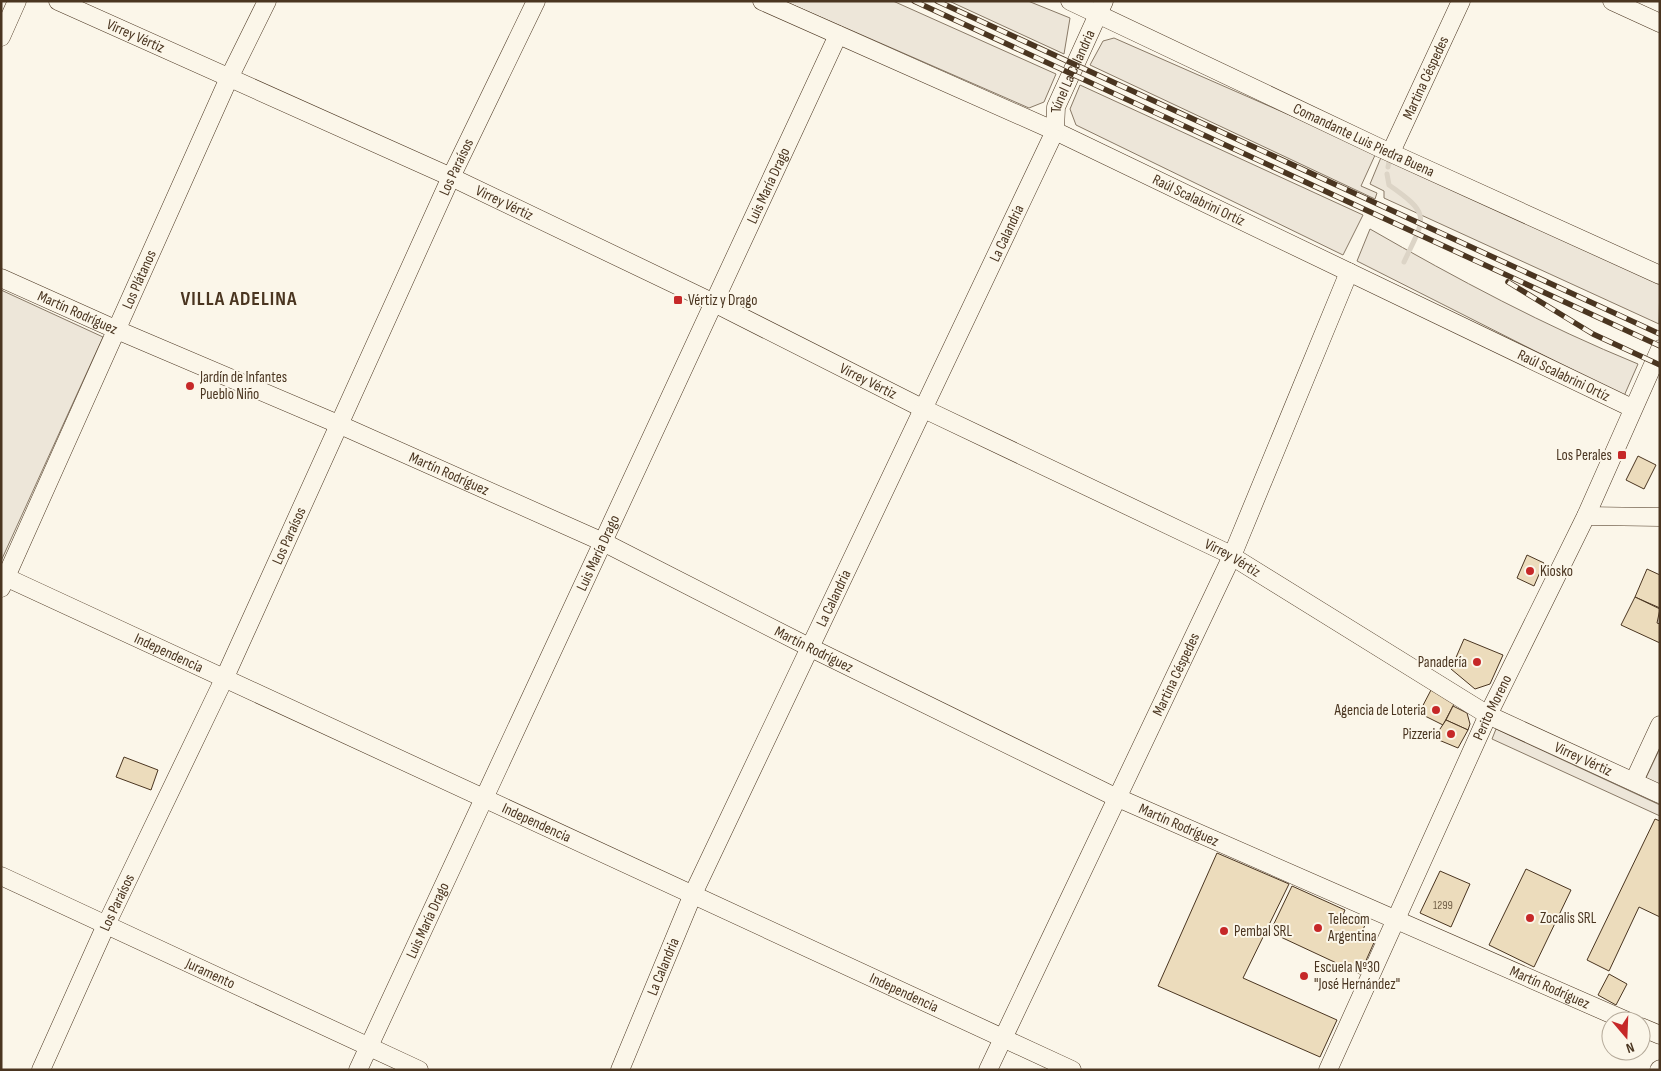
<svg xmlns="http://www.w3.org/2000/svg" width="1661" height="1071" viewBox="0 0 1661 1071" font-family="'Sofia Sans Condensed',sans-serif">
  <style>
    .green { fill: #ede6d9; stroke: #887966 }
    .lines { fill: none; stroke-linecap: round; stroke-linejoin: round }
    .stream { stroke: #dcd4c6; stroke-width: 5 }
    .building { fill: #ecdcbc; stroke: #4a3520 }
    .minor-casing { stroke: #4a3520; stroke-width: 19 }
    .minor { stroke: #fbf6e9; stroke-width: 18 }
    .rail-casing { stroke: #4a3520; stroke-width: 5.5 }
    .rail { stroke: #fbf6e9; stroke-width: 4; stroke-dasharray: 11; stroke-linecap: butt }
    .poi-dot { fill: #c62828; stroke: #fbf6e9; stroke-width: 2 }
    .labels { text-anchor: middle; stroke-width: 4; stroke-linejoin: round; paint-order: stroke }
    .number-label { font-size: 12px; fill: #725f47 }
    .street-label { font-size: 15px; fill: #4a3520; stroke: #fbf6e9 }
    .poi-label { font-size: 15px; fill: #4a3520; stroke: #fbf6e9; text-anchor: start }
    .district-label { font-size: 20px; font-weight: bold; letter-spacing: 1px; fill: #4a3520; stroke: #fbf6e9 }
  </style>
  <rect width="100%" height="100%" fill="#fbf6e9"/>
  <g class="green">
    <polygon points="784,1 893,1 1056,74 1044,102 1029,108"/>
    <polygon points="949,1 1028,1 1070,18 1064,54"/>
    <polygon points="1114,38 1376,153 1361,186 1377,193 1375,199 1090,65 1103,41"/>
    <polygon points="1080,85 1363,215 1343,255 1076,125 1070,109"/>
    <polygon points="1382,155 1660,281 1659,324 1384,198 1384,191 1370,184"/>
    <path d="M 1370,229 C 1457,279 1545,326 1638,364 L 1624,396 L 1357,261 Z"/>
    <polygon points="1,290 103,337 1,561"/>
    <polygon points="1496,729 1660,805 1660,816 1492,739"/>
    <polygon points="1660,748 1660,786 1645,780"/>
  </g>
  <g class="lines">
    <g class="stream">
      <polyline points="1388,167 1389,162"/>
      <path d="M 1387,174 L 1389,185 C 1432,215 1425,217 1404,262"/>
    </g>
  </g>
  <g class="building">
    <polygon points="1638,456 1656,465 1644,489 1626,480"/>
    <polygon points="1527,555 1544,563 1534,586 1517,578"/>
    <polygon points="1647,569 1660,575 1660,608 1635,597"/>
    <polygon points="1635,597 1660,609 1657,623 1660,624 1660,643 1621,625"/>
    <polygon points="1464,639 1503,655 1490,684 1475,689 1451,669"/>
    <polygon points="1431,690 1455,702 1443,725 1419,713"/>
    <polygon points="1453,706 1467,713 1470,724 1468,730 1446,720"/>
    <polygon points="1446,720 1468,730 1458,748 1434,738"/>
    <polygon points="124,757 158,770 151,790 116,777"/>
    <polygon points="1655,819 1660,821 1660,917 1639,907 1609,971 1587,960"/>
    <polygon points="1217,853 1289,884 1243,978 1337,1020 1320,1057 1158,986"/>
    <polygon points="1526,869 1571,890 1534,967 1489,945"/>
    <polygon points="1440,871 1470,884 1451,927 1420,913"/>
    <polygon points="1292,886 1345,910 1343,915 1365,925 1362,932 1376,938 1360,974 1270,932"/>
    <polygon points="1609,974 1627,984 1616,1005 1598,995"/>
  </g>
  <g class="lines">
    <defs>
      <g id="minor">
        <path id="s1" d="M 58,1 L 451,177 L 714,303 L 922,408 L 1225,552 L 1488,715 L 1660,794"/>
        <path id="s2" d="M 762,1 L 1055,131 L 1632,408"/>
        <path id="s3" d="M 1070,1 L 1380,148 L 1660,275"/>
        <polyline points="1612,1 1660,23"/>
        <polyline points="1,37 17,1"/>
        <path id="s4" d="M 1391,152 L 1461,1"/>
        <path id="s5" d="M 1,278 L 117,330 L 338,424 L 603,542 L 809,647 L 1109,794 L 1627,1021"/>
        <polyline points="1586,516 1660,517"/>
        <path id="s6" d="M 1,575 L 1072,1070"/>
        <path id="s7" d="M 1,588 L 229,78 L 267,1"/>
        <polyline points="1634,781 1660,725"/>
        <path id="s8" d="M 1,876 L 419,1070"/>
        <polyline points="1641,1027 1660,1035"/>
        <path id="s9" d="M 41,1070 L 106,925 L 225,677 L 451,177 L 536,1"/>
        <path id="s10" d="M 358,1070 L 838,35"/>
        <path id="s11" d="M 620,1070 L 693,894 L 1055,131 L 1056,107 L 1104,1"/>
        <path id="s12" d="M 988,1070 L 1232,556 L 1349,272"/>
        <path id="s13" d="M 1328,1070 L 1488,715 L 1586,516 L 1660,349"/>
        <polyline points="1659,1070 1660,1069"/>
      </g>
    </defs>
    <use href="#minor" class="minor-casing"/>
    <use href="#minor" class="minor"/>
    <defs>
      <g id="rail">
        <polyline points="914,1 1660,346"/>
        <polyline points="937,1 1660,334"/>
        <polyline points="1508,282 1593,334 1660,365"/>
      </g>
    </defs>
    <use href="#rail" class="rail-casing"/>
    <use href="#rail" class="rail"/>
  </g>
  <g class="poi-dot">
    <rect x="673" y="295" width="10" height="10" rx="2.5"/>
    <circle cx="190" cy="386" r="5"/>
    <rect x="1617" y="450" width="10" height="10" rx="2.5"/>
    <circle cx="1530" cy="571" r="5"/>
    <circle cx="1477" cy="662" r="5"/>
    <circle cx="1436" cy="710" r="5"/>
    <circle cx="1451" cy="734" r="5"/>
    <circle cx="1530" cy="918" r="5"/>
    <circle cx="1318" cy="928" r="5"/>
    <circle cx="1224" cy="931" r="5"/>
    <circle cx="1304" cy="976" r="5"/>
  </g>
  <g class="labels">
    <g class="number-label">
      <text x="1443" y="909">1299</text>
    </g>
    <g class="street-label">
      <text dy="5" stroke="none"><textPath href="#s1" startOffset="85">Virrey Vértiz</textPath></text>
      <text dy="5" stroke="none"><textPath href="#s11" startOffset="1098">Túnel La Calandria</textPath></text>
      <text dy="5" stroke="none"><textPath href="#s4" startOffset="82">Martina Céspedes</textPath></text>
      <text dy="5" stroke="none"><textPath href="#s3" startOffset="325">Comandante Luis Piedra Buena</textPath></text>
      <text dy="5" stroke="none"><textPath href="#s9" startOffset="994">Los Paraísos</textPath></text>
      <text dy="5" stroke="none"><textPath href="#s10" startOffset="975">Luis María Drago</textPath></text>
      <text dy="5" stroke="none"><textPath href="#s2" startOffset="480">Raúl Scalabrini Ortíz</textPath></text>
      <text dy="5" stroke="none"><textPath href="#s1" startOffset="490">Virrey Vértiz</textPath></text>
      <text dy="5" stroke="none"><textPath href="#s11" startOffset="922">La Calandria</textPath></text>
      <text dy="5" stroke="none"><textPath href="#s7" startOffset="338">Los Plátanos</textPath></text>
      <text dy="5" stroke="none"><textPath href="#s5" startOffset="84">Martín Rodríguez</textPath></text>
      <text dy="5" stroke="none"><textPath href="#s2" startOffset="885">Raúl Scalabrini Ortíz</textPath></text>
      <text dy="5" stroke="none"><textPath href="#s1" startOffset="895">Virrey Vértiz</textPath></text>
      <text dy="5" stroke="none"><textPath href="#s5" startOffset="489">Martín Rodríguez</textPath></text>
      <text dy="5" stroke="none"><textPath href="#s9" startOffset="589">Los Paraísos</textPath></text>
      <text dy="5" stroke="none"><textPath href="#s10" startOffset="570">Luis María Drago</textPath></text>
      <text dy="5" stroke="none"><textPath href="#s1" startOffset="1300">Virrey Vértiz</textPath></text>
      <text dy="5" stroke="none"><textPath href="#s11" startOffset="518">La Calandria</textPath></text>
      <text dy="5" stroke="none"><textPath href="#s5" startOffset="894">Martín Rodríguez</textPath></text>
      <text dy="5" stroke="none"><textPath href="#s6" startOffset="185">Independencia</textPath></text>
      <text dy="5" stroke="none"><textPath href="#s12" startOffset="438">Martina Céspedes</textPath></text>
      <text dy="5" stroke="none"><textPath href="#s13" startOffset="398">Perito Moreno</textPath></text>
      <text dy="5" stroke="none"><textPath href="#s1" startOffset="1705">Virrey Vértiz</textPath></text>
      <text dy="5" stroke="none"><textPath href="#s6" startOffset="590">Independencia</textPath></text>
      <text dy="5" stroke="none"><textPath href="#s5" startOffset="1299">Martín Rodríguez</textPath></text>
      <text dy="5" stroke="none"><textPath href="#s9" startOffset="184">Los Paraísos</textPath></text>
      <text dy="5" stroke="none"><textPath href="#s10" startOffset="165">Luis María Drago</textPath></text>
      <text dy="5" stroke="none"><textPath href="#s11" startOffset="112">La Calandria</textPath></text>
      <text dy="5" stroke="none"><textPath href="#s8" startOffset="231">Juramento</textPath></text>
      <text dy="5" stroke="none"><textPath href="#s5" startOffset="1704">Martín Rodríguez</textPath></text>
      <text dy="5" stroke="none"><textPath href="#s6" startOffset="995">Independencia</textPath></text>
    </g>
    <g class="poi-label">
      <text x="688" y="305">Vértiz y Drago</text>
      <text x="200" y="382">Jardín de Infantes<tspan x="200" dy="17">Pueblo Niño</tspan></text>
      <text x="1612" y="460" text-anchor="end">Los Perales</text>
      <text x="1540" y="576">Kiosko</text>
      <text x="1467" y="667" text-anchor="end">Panadería</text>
      <text x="1426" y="715" text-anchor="end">Agencia de Loteria</text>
      <text x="1441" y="739" text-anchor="end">Pizzeria</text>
      <text x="1540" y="923">Zocalis SRL</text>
      <text x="1328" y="924">Telecom<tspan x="1328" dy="17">Argentina</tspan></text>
      <text x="1234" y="936">Pembal SRL</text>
      <text x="1314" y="972">Escuela Nº30<tspan x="1314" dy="17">"José Hernández"</tspan></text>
    </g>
    <g class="district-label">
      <text x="239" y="305">VILLA ADELINA</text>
    </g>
  </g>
  <rect width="1661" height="1071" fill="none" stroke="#4a3520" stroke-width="5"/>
  <g transform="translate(1626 1036) rotate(161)"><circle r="24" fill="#fbf6e9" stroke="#b4a999"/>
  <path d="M0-4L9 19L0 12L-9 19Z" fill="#c62828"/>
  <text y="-8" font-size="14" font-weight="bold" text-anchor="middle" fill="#4a3520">N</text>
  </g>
</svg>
